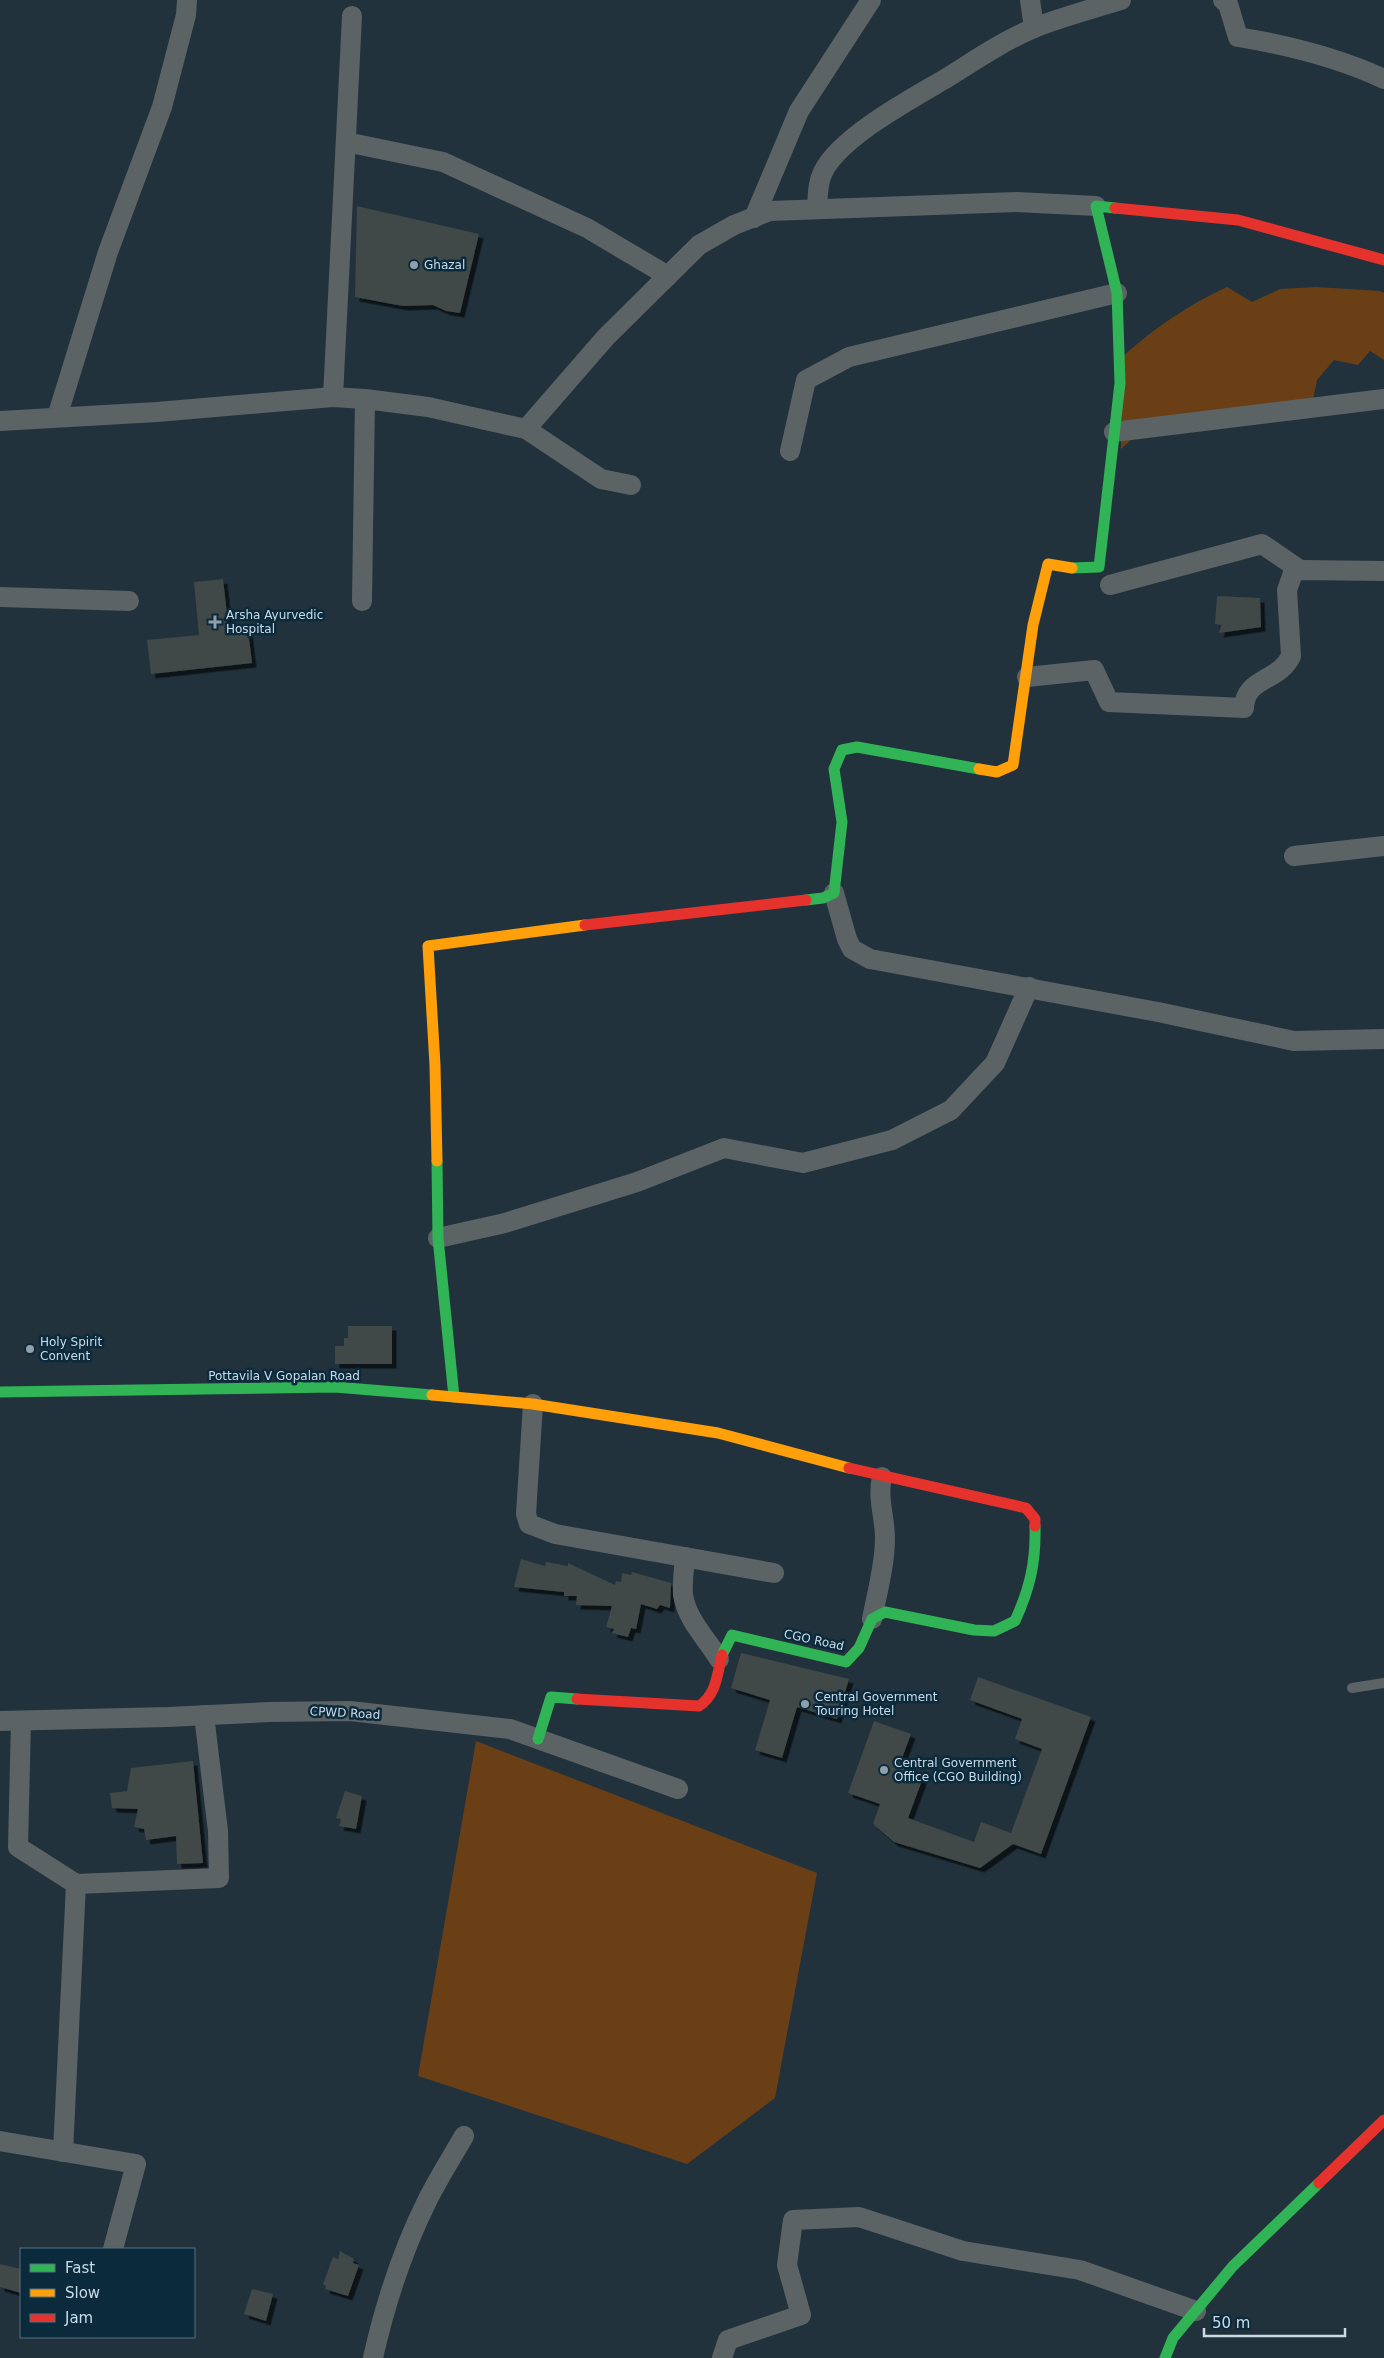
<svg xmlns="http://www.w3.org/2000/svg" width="1384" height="2358" viewBox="0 0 1384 2358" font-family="'DejaVu Sans',sans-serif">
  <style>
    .green { fill: #6a3f16 }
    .building { fill: #3f4847; filter: url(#shadow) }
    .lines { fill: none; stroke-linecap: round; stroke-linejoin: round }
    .lane { stroke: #5c6364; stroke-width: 10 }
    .street { stroke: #5c6364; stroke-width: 20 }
    .fast { stroke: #30b455; stroke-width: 11 }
    .slow { stroke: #ff9f0a; stroke-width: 11 }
    .jam { stroke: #e5322d; stroke-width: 11 }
    .poi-dot { fill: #8fa0ac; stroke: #0b2b3d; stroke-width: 2 }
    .labels { text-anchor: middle; stroke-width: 5; stroke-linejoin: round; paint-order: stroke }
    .poi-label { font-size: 12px; fill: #cadbe7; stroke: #0b2b3d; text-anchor: start }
    .street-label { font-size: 12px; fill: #cadbe7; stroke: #0b2b3d }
  </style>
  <defs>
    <filter id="shadow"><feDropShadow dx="4.5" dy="4.5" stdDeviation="0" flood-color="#0009"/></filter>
  </defs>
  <rect width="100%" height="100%" fill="#21323d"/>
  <g class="green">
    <path d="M 1227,287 L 1252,302 L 1280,289 L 1316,287 L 1380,291 L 1384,293 L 1384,360 L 1370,351 L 1358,365 L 1334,360 L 1317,380 L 1313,399 L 1132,439 L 1121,449 L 1122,357 C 1153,329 1188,305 1227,287 Z"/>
    <polygon points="476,1741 817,1873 775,2098 687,2164 418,2076"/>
  </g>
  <g class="building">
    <polygon points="357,206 479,234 460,313 446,311 433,305 403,306 355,297"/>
    <polygon points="223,579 229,632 248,630 252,663 151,674 147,640 199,635 194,582"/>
    <polygon points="1217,596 1260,598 1261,627 1219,633 1221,625 1215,624"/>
    <polygon points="348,1326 392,1326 392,1364 335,1364 335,1346 344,1346 344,1338 348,1338"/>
    <polygon points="521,1559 545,1566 546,1562 568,1566 568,1563 615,1585 616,1581 621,1582 622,1573 631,1575 632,1572 671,1583 670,1608 660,1605 657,1609 641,1604 636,1629 631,1628 628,1637 612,1633 614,1629 606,1627 612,1606 576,1605 577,1596 564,1596 564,1592 514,1587"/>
    <polygon points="741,1653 849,1679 837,1719 797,1707 782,1758 755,1750 770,1700 731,1688"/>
    <polygon points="978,1677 1091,1717 1041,1854 1013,1844 980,1868 894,1842 873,1824 880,1804 848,1793 874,1721 911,1734 899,1766 924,1775 908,1818 974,1842 981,1822 1011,1833 1042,1749 1015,1739 1022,1719 970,1700"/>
    <polygon points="193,1761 203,1863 177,1864 176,1836 146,1840 144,1829 134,1827 138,1809 112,1808 110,1793 127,1791 131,1768"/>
    <polygon points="345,1791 362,1796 356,1829 339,1826 341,1819 336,1818"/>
    <polygon points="340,2251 354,2259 353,2263 359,2265 348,2296 325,2289 326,2286 323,2284 333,2257 338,2259"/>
    <polygon points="0,2264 21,2269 21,2293 0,2287"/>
    <polygon points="252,2289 273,2294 266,2321 244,2314"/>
  </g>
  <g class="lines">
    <polyline class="lane" points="1352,1688 1384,1683"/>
    <g class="street">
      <polyline points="1030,0 1034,28"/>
      <path d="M 1223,0 L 1228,4 L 1238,37 C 1287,45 1339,58 1384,79"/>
      <polyline points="346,142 443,162 587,228 668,276"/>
      <path d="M 817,209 C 818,197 817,184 823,172 C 840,137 911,99 945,79 C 974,61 1003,41 1034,28 C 1062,17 1092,9 1121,0"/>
      <polyline points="754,218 799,111 871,0"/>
      <polyline points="333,397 352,16"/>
      <polyline points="57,417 108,252 162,107 186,15 187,0"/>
      <polyline points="0,421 157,412 333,397 365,399 428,407 526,429 601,479 631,485"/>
      <polyline points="526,429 606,337 699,245 734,225 770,211 1017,202 1096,206"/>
      <polyline points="1114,432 1384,399"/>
      <polyline points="790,451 806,380 849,357 1117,293"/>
      <polyline points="1110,585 1262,544 1300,570"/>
      <polyline points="0,597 129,601"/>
      <polyline points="362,601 365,399"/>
      <path d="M 1027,677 L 1094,670 L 1109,702 L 1244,708 C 1245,677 1279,682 1291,656 L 1287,590 L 1293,573 L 1300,570 L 1384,571"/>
      <polyline points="1294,856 1384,846"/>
      <polyline points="834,893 847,939 852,949 870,959 1158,1012 1294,1041 1384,1039"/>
      <polyline points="438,1238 505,1223 637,1182 724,1148 803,1163 892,1140 951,1110 995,1063 1029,987"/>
      <polyline points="533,1404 526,1514 529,1524 555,1534 774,1573"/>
      <path d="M 685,1557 C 684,1569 682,1583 683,1595 C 687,1620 707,1639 719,1659"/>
      <path d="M 872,1619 C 877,1593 885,1565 885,1538 C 885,1517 877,1498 882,1477"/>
      <polyline points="0,1721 168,1717 269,1712 350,1711 510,1729 678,1789"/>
      <polyline points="21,1721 18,1847 76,1884 219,1878 218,1831 204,1715"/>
      <polyline points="0,2141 136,2164 113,2249"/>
      <polyline points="63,2152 76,1884"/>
      <path d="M 373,2358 C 385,2304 403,2249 428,2199 C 439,2177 452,2157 464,2136"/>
      <polyline points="722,2358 728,2340 801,2315 787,2265 793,2220 859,2217 963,2251 1080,2270 1196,2311"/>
    </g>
    <g class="fast">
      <polyline points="1072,568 1099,567 1120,383 1117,293 1096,206 1115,208"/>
      <polyline points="806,900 823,898 834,893 842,822 834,769 842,750 857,747 979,769"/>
      <polyline points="437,1161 438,1238 454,1397"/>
      <polyline points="0,1392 335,1387 432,1395"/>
      <path d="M 722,1655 L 732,1635 L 846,1662 L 859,1648 L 872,1619 L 885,1612 L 974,1630 L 994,1631 L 1015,1621 C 1030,1588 1036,1562 1035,1526"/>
      <polyline points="538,1739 551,1697 577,1699"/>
      <polyline points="1165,2358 1173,2338 1233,2266 1319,2183"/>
    </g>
    <g class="slow">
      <polyline points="979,769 997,772 1013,765 1033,625 1048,564 1072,568"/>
      <polyline points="437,1161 435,1065 428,946 585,925"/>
      <polyline points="432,1395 533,1404 718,1433 849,1468"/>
    </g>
    <g class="jam">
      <polyline points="1115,208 1238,220 1384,260"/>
      <polyline points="585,925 806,900"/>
      <polyline points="849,1468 1026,1508 1035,1519 1035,1526"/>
      <path d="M 577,1699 L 699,1706 C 717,1694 717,1674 722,1655"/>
      <polyline points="1319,2183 1384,2120"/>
    </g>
  </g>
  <g class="poi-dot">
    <circle cx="414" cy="265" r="5"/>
    <path d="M212.5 614.5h5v5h5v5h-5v5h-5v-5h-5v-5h5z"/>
    <circle cx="30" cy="1349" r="5"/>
    <circle cx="805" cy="1704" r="5"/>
    <circle cx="884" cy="1770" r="5"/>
  </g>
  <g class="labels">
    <g class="poi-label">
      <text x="424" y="269">Ghazal</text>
      <text x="226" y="619">Arsha Ayurvedic<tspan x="226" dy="14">Hospital</tspan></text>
      <text x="40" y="1346">Holy Spirit<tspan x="40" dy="14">Convent</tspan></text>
      <text x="815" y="1701">Central Government<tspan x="815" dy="14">Touring Hotel</tspan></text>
      <text x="894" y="1767">Central Government<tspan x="894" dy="14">Office (CGO Building)</tspan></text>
    </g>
    <g class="street-label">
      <text x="284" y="1380">Pottavila V Gopalan Road</text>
      <text transform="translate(814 1640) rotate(12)" y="4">CGO Road</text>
      <text transform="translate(345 1713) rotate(3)" y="4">CPWD Road</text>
    </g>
  </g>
  <rect x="20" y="2248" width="175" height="90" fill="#0b2b3d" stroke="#577181"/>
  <rect x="30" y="2264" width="25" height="8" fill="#30b455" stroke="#577181"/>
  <text x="65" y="2273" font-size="15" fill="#cadbe7">Fast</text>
  <rect x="30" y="2289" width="25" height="8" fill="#ff9f0a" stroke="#577181"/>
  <text x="65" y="2298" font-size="15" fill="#cadbe7">Slow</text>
  <rect x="30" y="2314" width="25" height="8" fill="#e5322d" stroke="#577181"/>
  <text x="65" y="2323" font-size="15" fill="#cadbe7">Jam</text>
  <path d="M1204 2328v8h141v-8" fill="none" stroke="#cadbe7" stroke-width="2.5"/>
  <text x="1212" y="2328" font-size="15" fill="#cadbe7" stroke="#0b2b3d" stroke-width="4" paint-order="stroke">50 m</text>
</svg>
